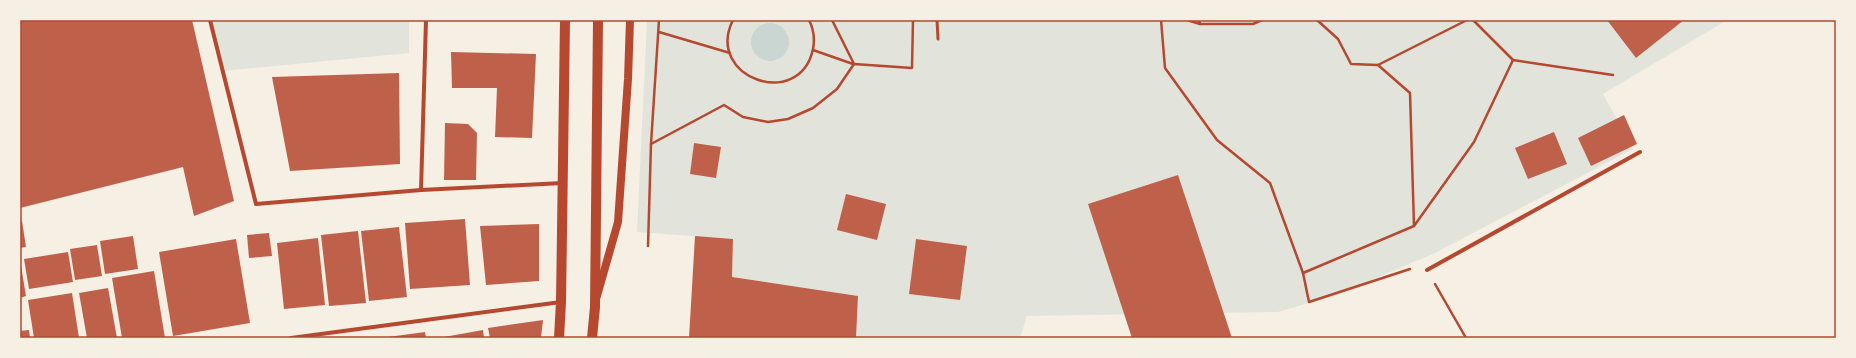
<svg xmlns="http://www.w3.org/2000/svg" width="1856" height="358" viewBox="0 0 1856 358" font-family="Signika,sans-serif">
  <style>
    .green { fill: #e2e4dc }
    .water { fill: #c9d6d2 }
    .building { fill: #bf614a }
    .lines { fill: none; stroke-linecap: round; stroke-linejoin: round }
    .path { stroke: #b5482f; stroke-width: 2.5 }
    .service { stroke: #b5482f; stroke-width: 3 }
    .minor { stroke: #b5482f; stroke-width: 4 }
    .secondary { stroke: #b5482f; stroke-width: 8 }
    .primary { stroke: #b5482f; stroke-width: 10 }
    .neatline { fill: none; stroke: #b5482f; stroke-width: 1.5 }
  </style>
  <rect width="100%" height="100%" fill="#f6efe4"/>
  <g class="green">
    <polygon points="210,20 409,20 409,53 222,71"/>
    <polygon points="647,20 1727,20 1603,94 1633,149 1435,253 1336,295 1278,312 1027,316 1020,338 856,338 858,296 732,277 733,239 637,232"/>
  </g>
  <circle class="water" cx="770" cy="42" r="19"/>
  <g class="building">
    <polygon points="20,20 192,20 234,201 194,216 183,167 20,208"/>
    <polygon points="1607,20 1684,20 1636,58"/>
    <polygon points="451,52 536,54 532,138 495,137 497,88 452,88"/>
    <polygon points="399,73 400,164 290,171 272,77"/>
    <polygon points="1624,115 1637,144 1591,166 1578,138"/>
    <polygon points="445,123 468,124 477,133 476,180 444,180"/>
    <polygon points="1554,132 1567,164 1528,179 1515,148"/>
    <polygon points="694,143 721,147 716,178 690,174"/>
    <polygon points="1178,175 1232,338 1132,338 1088,204"/>
    <polygon points="846,194 886,204 877,240 837,230"/>
    <polygon points="465,219 470,285 410,289 405,223"/>
    <polygon points="20,221 22,221 26,247 20,248"/>
    <polygon points="539,224 539,281 486,285 480,226"/>
    <polygon points="399,227 407,297 369,301 361,231"/>
    <polygon points="358,231 366,303 329,306 321,235"/>
    <polygon points="269,233 272,256 249,258 247,235"/>
    <polygon points="133,236 138,269 105,274 100,241"/>
    <polygon points="695,236 733,239 732,277 858,296 856,338 689,338"/>
    <polygon points="318,238 325,305 284,309 277,243"/>
    <polygon points="236,239 250,323 173,336 159,252"/>
    <polygon points="916,239 967,246 960,300 909,294"/>
    <polygon points="97,245 102,276 75,280 70,249"/>
    <polygon points="68,252 73,282 29,289 24,259"/>
    <polygon points="20,260 26,296 20,298"/>
    <polygon points="154,271 165,338 122,338 112,278"/>
    <polygon points="108,288 117,338 87,338 79,293"/>
    <polygon points="72,293 79,338 34,338 28,300"/>
    <polygon points="543,320 541,338 490,338 488,328"/>
    <polygon points="29,330 30,338 20,338 20,331"/>
    <polygon points="483,330 484,338 444,338 444,337"/>
    <polygon points="425,332 426,338 388,338 388,337"/>
  </g>
  <g class="lines">
    <g class="path">
      <path d="M 733,20 C 704,78 800,111 813,49 C 815,39 814,30 809,20"/>
      <polyline points="832,20 854,64"/>
      <polyline points="1161,20 1165,68 1217,140 1270,183 1303,273 1309,302 1410,269"/>
      <polyline points="1187,20 1200,24 1199,20"/>
      <polyline points="1317,20 1338,39 1351,64 1378,65 1410,93 1414,226"/>
      <polyline points="1473,20 1513,60"/>
      <polyline points="1200,24 1253,24 1262,20"/>
      <polyline points="659,32 730,53"/>
      <polyline points="813,50 853,64"/>
      <polyline points="1378,65 1467,20"/>
      <polyline points="651,144 724,105 743,117 768,122 788,119 813,108 837,89 854,64 912,68 913,20"/>
      <polyline points="648,246 651,144 659,20"/>
      <polyline points="1303,273 1414,226 1474,142 1513,60 1613,75"/>
      <polyline points="1435,284 1466,338"/>
    </g>
    <polyline class="service" points="937,20 938,39"/>
    <g class="minor">
      <polyline points="210,20 256,204 421,190 563,183"/>
      <polyline points="421,190 426,20"/>
      <polyline points="1427,270 1640,152"/>
      <polyline points="291,338 561,302"/>
    </g>
    <polyline class="secondary" points="597,296 618,222 628,79 630,20"/>
    <g class="primary">
      <polyline points="559,338 561,302 565,20"/>
      <polyline points="592,338 595,307 598,20"/>
    </g>
  </g>
  <rect width="1856" height="358" fill="none" stroke="#f6efe4" stroke-width="42"/>
  <rect x="21" y="21" width="1814" height="316" class="neatline"/>
</svg>
